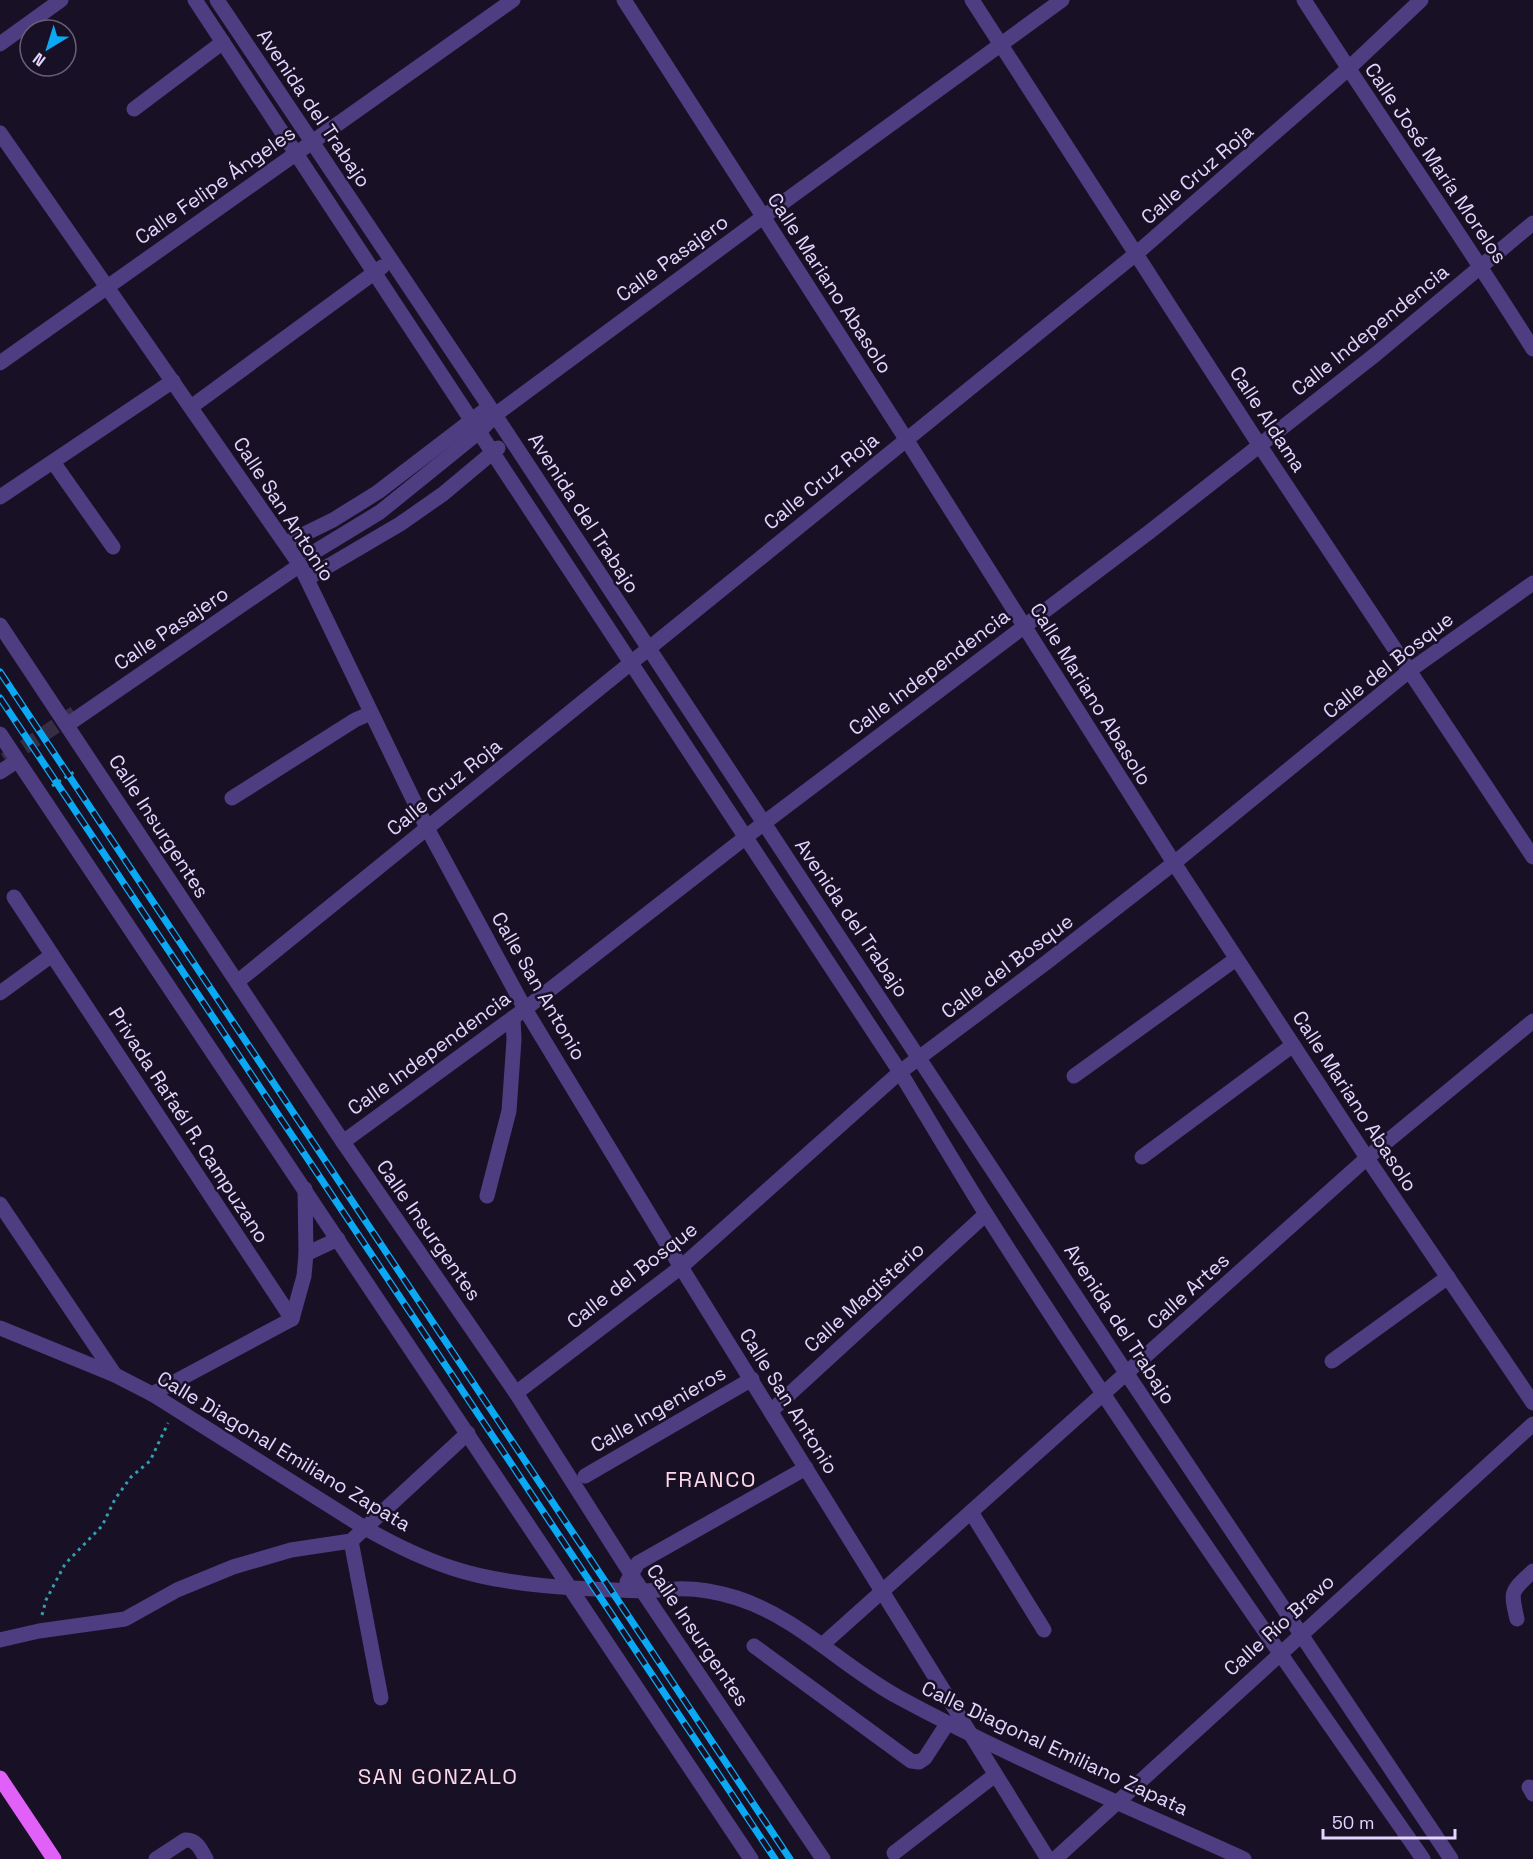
<svg xmlns="http://www.w3.org/2000/svg" width="1533" height="1859" viewBox="0 0 1533 1859" font-family="'Space Grotesk',sans-serif">
  <style>
    .lines { fill: none; stroke-linecap: round; stroke-linejoin: round }
    .minor-tunnel { stroke: #362e45; stroke-width: 15; stroke-dasharray: 15 8; stroke-linecap: butt }
    .path { stroke: #359db2; stroke-width: 3; stroke-dasharray: 3 4.5; stroke-linecap: butt }
    .minor { stroke: #4f3d81; stroke-width: 15 }
    .major { stroke: #e161f8; stroke-width: 15 }
    .rail-casing { stroke: #0ba9f3; stroke-width: 7 }
    .rail { stroke: #181025; stroke-width: 4.5; stroke-dasharray: 14; stroke-linecap: butt }
    .labels { text-anchor: middle; stroke-width: 5; stroke-linejoin: round; paint-order: stroke }
    .street-label { font-size: 20px; fill: #e3d5fd; stroke: #181025 }
    .quarter-label { font-size: 22px; letter-spacing: 1.5px; fill: #fdd7e7; stroke: #181025 }
  </style>
  <rect width="100%" height="100%" fill="#181025"/>
  <g class="lines">
    <polyline class="minor-tunnel" points="5,760 75,713"/>
    <g class="path">
      <polyline points="52,786 77,770"/>
      <polyline points="42,1615 46,1600 65,1564 102,1526 115,1499 131,1477 150,1461 168,1423"/>
    </g>
    <g class="minor">
      <path d="M 195,0 L 900,1072 C 929,1120 957,1168 986,1214 C 1125,1433 1275,1646 1423,1859"/>
      <polyline points="217,0 495,415 1127,1374 1451,1859"/>
      <polyline points="624,0 906,439 1174,863 1367,1158 1533,1403"/>
      <polyline points="972,0 1260,446 1533,857"/>
      <path d="M 1304,0 C 1379,117 1459,231 1533,349"/>
      <polyline points="0,44 61,0"/>
      <polyline points="134,109 223,42"/>
      <polyline points="0,133 300,565 427,828 525,1009 681,1267 1048,1859"/>
      <polyline points="0,363 513,0"/>
      <polyline points="191,407 382,267"/>
      <polyline points="53,462 113,547"/>
      <polyline points="0,497 173,381"/>
      <polyline points="286,543 333,520 378,492 489,407"/>
      <polyline points="311,554 380,512 479,432 495,415 763,217 1062,0"/>
      <polyline points="308,578 400,524 443,494 498,448"/>
      <polyline points="0,625 343,1142 516,1393 631,1574 823,1859"/>
      <polyline points="67,725 300,565"/>
      <polyline points="0,734 751,1859"/>
      <polyline points="0,772 17,761"/>
      <polyline points="232,798 355,720 371,713"/>
      <polyline points="14,897 292,1319"/>
      <polyline points="237,982 1137,253 1348,69 1421,0"/>
      <polyline points="0,993 52,955"/>
      <polyline points="1074,1076 1236,959"/>
      <polyline points="343,1142 525,1009 764,823 1148,533 1376,354 1533,223"/>
      <polyline points="1142,1157 1293,1045"/>
      <polyline points="487,1196 509,1111 514,1040 513,1018"/>
      <polyline points="0,1204 115,1375"/>
      <polyline points="306,1254 338,1239"/>
      <path d="M 0,1328 L 115,1375 L 152,1394 L 365,1528 C 393,1544 421,1558 452,1568 C 509,1587 582,1589 642,1591 C 653,1591 664,1589 676,1589 C 696,1588 717,1592 737,1598 C 799,1618 844,1668 900,1698 C 1011,1758 1129,1807 1244,1859"/>
      <polyline points="1332,1361 1448,1277"/>
      <polyline points="516,1393 681,1267 900,1072 1047,962 1174,863 1409,671 1533,583"/>
      <polyline points="152,1394 292,1319 304,1276 306,1254 305,1189"/>
      <polyline points="771,1411 986,1214"/>
      <polyline points="585,1476 752,1379"/>
      <polyline points="971,1512 1044,1630"/>
      <polyline points="351,1541 381,1698"/>
      <polyline points="627,1582 638,1563 806,1468"/>
      <path d="M 1517,1619 C 1510,1589 1511,1592 1533,1571"/>
      <polyline points="0,1640 39,1631 125,1619 177,1590 233,1567 291,1550 351,1541 468,1433"/>
      <polyline points="822,1645 1367,1158 1533,1021"/>
      <polyline points="754,1646 911,1761 919,1762 925,1758 947,1724"/>
      <polyline points="1529,1787 1533,1794"/>
      <polyline points="894,1853 995,1775"/>
      <path d="M 156,1859 L 185,1840 C 197,1839 201,1850 206,1859"/>
      <polyline points="1055,1859 1533,1424"/>
    </g>
    <polyline class="major" points="0,1778 54,1859"/>
    <defs>
      <g id="rail">
        <polyline points="0,672 790,1859"/>
        <polyline points="0,698 775,1859"/>
      </g>
    </defs>
    <use href="#rail" class="rail-casing"/>
    <use href="#rail" class="rail"/>
  </g>
  <g class="labels">
    <g class="street-label">
      <text transform="translate(314 108) rotate(56)" y="7">Avenida del Trabajo</text>
      <text transform="translate(1436 163) rotate(56)" y="7">Calle José María Morelos</text>
      <text transform="translate(1197 174) rotate(-41)" y="7">Calle Cruz Roja</text>
      <text transform="translate(215 185) rotate(-35)" y="7">Calle Felipe Ángeles</text>
      <text transform="translate(672 258) rotate(-36)" y="7">Calle Pasajero</text>
      <text transform="translate(830 283) rotate(57)" y="7">Calle Mariano Abasolo</text>
      <text transform="translate(1370 330) rotate(-39)" y="7">Calle Independencia</text>
      <text transform="translate(1268 419) rotate(57)" y="7">Calle Aldama</text>
      <text transform="translate(821 481) rotate(-39)" y="7">Calle Cruz Roja</text>
      <text transform="translate(284 509) rotate(57)" y="7">Calle San Antonio</text>
      <text transform="translate(584 513) rotate(57)" y="7">Avenida del Trabajo</text>
      <text transform="translate(171 628) rotate(-34)" y="7">Calle Pasajero</text>
      <text transform="translate(1388 665) rotate(-38)" y="7">Calle del Bosque</text>
      <text transform="translate(929 672) rotate(-37)" y="7">Calle Independencia</text>
      <text transform="translate(1091 694) rotate(58)" y="7">Calle Mariano Abasolo</text>
      <text transform="translate(444 787) rotate(-39)" y="7">Calle Cruz Roja</text>
      <text transform="translate(159 826) rotate(57)" y="7">Calle Insurgentes</text>
      <text transform="translate(852 918) rotate(56)" y="7">Avenida del Trabajo</text>
      <text transform="translate(1007 966) rotate(-37)" y="7">Calle del Bosque</text>
      <text transform="translate(539 986) rotate(60)" y="7">Calle San Antonio</text>
      <text transform="translate(429 1053) rotate(-36)" y="7">Calle Independencia</text>
      <text transform="translate(1355 1101) rotate(57)" y="7">Calle Mariano Abasolo</text>
      <text transform="translate(189 1125) rotate(57)" y="7">Privada Rafaél R. Campuzano</text>
      <text transform="translate(429 1230) rotate(55)" y="7">Calle Insurgentes</text>
      <text transform="translate(632 1275) rotate(-38)" y="7">Calle del Bosque</text>
      <text transform="translate(1188 1291) rotate(-42)" y="7">Calle Artes</text>
      <text transform="translate(864 1297) rotate(-42)" y="7">Calle Magisterio</text>
      <text transform="translate(1120 1324) rotate(57)" y="7">Avenida del Trabajo</text>
      <text transform="translate(789 1401) rotate(58)" y="7">Calle San Antonio</text>
      <text transform="translate(658 1409) rotate(-30)" y="7">Calle Ingenieros</text>
      <text transform="translate(284 1451) rotate(31)" y="7">Calle Diagonal Emiliano Zapata</text>
      <text transform="translate(1279 1625) rotate(-42)" y="7">Calle Río Bravo</text>
      <text transform="translate(698 1635) rotate(56)" y="7">Calle Insurgentes</text>
      <text transform="translate(1055 1748) rotate(25)" y="7">Calle Diagonal Emiliano Zapata</text>
    </g>
    <g class="quarter-label">
      <text x="711" y="1487">FRANCO</text>
      <text x="438" y="1784">SAN GONZALO</text>
    </g>
  </g>
  <g transform="translate(48 48) rotate(218)"><circle r="28" fill="#181025" stroke="#695f7b" stroke-width="1.5"/>
  <path d="M0-4.5L10 22L0 15L-10 22Z" fill="#0ba9f3"/>
  <text y="-9" font-size="16" font-weight="bold" text-anchor="middle" fill="#e3d5fd">N</text>
  </g>
  <path d="M1323 1829v9h132v-9" fill="none" stroke="#e3d5fd" stroke-width="3"/>
  <text x="1332" y="1829" font-size="18" fill="#e3d5fd" stroke="#181025" stroke-width="4.5" paint-order="stroke">50 m</text>
</svg>
